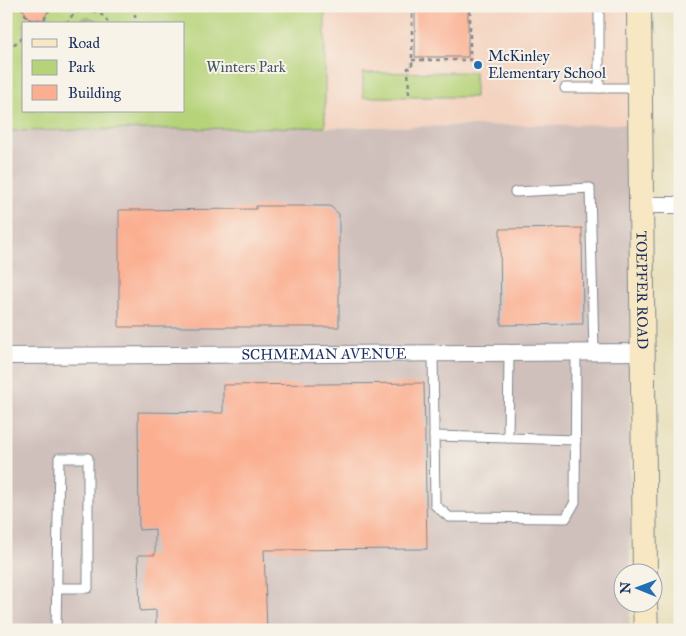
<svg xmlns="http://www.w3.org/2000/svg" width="686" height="636" viewBox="0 0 686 636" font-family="'IM FELL Great Primer',serif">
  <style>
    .built { fill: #f4d3c0 }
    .industrial { fill: #d0c0bc }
    .green { fill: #b6d379; stroke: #68816c; fill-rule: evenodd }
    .forest { fill: #90b569; stroke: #567264 }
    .building { fill: #fbae90 }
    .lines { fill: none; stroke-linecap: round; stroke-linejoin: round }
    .lane-casing { stroke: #81878c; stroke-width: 11 }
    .street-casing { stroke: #81878c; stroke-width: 18 }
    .secondary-casing { stroke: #81878c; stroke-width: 26 }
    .path { stroke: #81878c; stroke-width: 2.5; stroke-dasharray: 4 4; stroke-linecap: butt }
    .lane { stroke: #fff; stroke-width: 9 }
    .street { stroke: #fff; stroke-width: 16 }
    .secondary { stroke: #f7e8c3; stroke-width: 24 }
    .poi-dot { fill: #1f6fb2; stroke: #f7f3e8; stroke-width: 2 }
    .labels { text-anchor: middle; stroke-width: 4; stroke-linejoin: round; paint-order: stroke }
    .poi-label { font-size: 15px; fill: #1b2f5e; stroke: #f7f3e8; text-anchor: start }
    .park-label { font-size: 15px; fill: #425865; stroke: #f7f3e8 }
    .street-label { font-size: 15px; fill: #1b2f5e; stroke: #f7f3e8 }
  </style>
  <rect width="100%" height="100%" fill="#f7f3e8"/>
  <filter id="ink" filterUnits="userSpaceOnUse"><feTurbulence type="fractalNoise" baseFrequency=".02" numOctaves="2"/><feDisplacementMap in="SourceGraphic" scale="10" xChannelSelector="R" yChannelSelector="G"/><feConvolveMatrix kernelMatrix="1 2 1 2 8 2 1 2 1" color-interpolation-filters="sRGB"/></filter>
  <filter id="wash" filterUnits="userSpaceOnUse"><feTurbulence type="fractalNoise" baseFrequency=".0096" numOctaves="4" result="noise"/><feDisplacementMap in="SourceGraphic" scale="20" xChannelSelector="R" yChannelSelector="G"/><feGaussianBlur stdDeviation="1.12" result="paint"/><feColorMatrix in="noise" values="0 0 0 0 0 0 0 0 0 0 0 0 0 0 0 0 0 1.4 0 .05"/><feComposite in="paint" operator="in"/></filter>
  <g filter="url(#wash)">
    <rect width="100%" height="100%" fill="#e7dfba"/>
    <polygon class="built" points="325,6 631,6 632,124 325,127"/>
    <polygon class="industrial" points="632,124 630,573 624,574 624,604 630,604 629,630 6,630 6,131"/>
    <g class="green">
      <path d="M 6,6 L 325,6 L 325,127 L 6,131 ZM 24,24 L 184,24 L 184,111 L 24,111 Z"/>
      <polygon points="475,72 475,97 363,97 363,73"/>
    </g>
    <polygon class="forest" points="88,17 98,21 101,24 74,24 83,18"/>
    <g id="blocks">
      <g class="building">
        <polygon points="21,6 51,6 43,20 29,19"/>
        <polygon points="419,6 468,6 468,57 415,57 415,10 419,10"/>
        <polygon points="256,206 330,206 339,214 339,327 119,327 119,210 256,209"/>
        <polygon points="582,228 583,324 501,325 500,229"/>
        <polygon points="424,383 427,549 264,550 267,630 156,630 156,610 140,611 138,555 155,555 155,529 139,530 138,412 223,413 223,385"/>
      </g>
    </g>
  </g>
  <g filter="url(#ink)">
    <use href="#blocks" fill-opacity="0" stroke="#81878c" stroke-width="1"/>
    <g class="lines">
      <defs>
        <g id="lane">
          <polyline points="599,6 599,88"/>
          <polyline points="565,88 639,88"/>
          <polyline points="515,192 590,188 594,352"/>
          <polyline points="433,353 435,505 449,517 566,518 575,502 576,352"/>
          <polyline points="434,436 508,438 509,353"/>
          <polyline points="508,438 576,440"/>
          <polyline points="56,630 59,458 88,458 88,588 57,588"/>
        </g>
        <g id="street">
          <polyline points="641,205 680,205"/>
          <path id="s1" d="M 6,356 L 642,352"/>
        </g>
        <g id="secondary">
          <path id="s2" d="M 639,6 L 645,574"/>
          <polyline points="645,604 646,630"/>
        </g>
      </defs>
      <use href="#lane" class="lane-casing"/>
      <use href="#street" class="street-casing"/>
      <use href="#secondary" class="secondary-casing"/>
      <g class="path">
        <polyline points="21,6 28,20 44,20 51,6"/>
        <polyline points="135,6 135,24"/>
        <path d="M 66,24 C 75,5 100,6 109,24"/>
        <polyline points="6,47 13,45 24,37"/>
        <polyline points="412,60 470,60 470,6"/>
        <polyline points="409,94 408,68 412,68 412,6"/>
      </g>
      <use href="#lane" class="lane"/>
      <use href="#street" class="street"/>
      <use href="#secondary" class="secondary"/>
    </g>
  </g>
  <circle class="poi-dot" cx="478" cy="65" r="5"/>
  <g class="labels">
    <g class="poi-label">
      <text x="488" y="61">McKinley<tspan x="488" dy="17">Elementary School</tspan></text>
    </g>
    <g class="park-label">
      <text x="246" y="72">Winters Park</text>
    </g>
    <g class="street-label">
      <text dy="5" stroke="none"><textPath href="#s2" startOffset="284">TOEPFER ROAD</textPath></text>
      <text dy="5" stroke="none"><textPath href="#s1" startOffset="318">SCHMEMAN AVENUE</textPath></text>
    </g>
  </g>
  <rect width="686" height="636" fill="none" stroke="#f7f3e8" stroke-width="25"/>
  <rect x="22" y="22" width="162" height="90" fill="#f7f3e8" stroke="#9fa5b1"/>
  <rect x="32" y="39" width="25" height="8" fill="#f7e8c3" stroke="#9fa5b1"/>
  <text x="68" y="48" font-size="15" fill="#1b2f5e">Road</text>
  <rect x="32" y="60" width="25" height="15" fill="#b6d379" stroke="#9fa5b1"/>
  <text x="68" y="72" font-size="15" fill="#1b2f5e">Park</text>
  <rect x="32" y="85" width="25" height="15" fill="#fbae90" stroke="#9fa5b1"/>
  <text x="68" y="98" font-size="15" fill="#1b2f5e">Building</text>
  <g transform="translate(638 588) rotate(271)"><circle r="24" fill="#f7f3e8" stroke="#9fa5b1"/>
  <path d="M0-4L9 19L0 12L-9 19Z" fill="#1f6fb2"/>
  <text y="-8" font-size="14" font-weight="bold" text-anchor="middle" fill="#1b2f5e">N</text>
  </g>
</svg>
